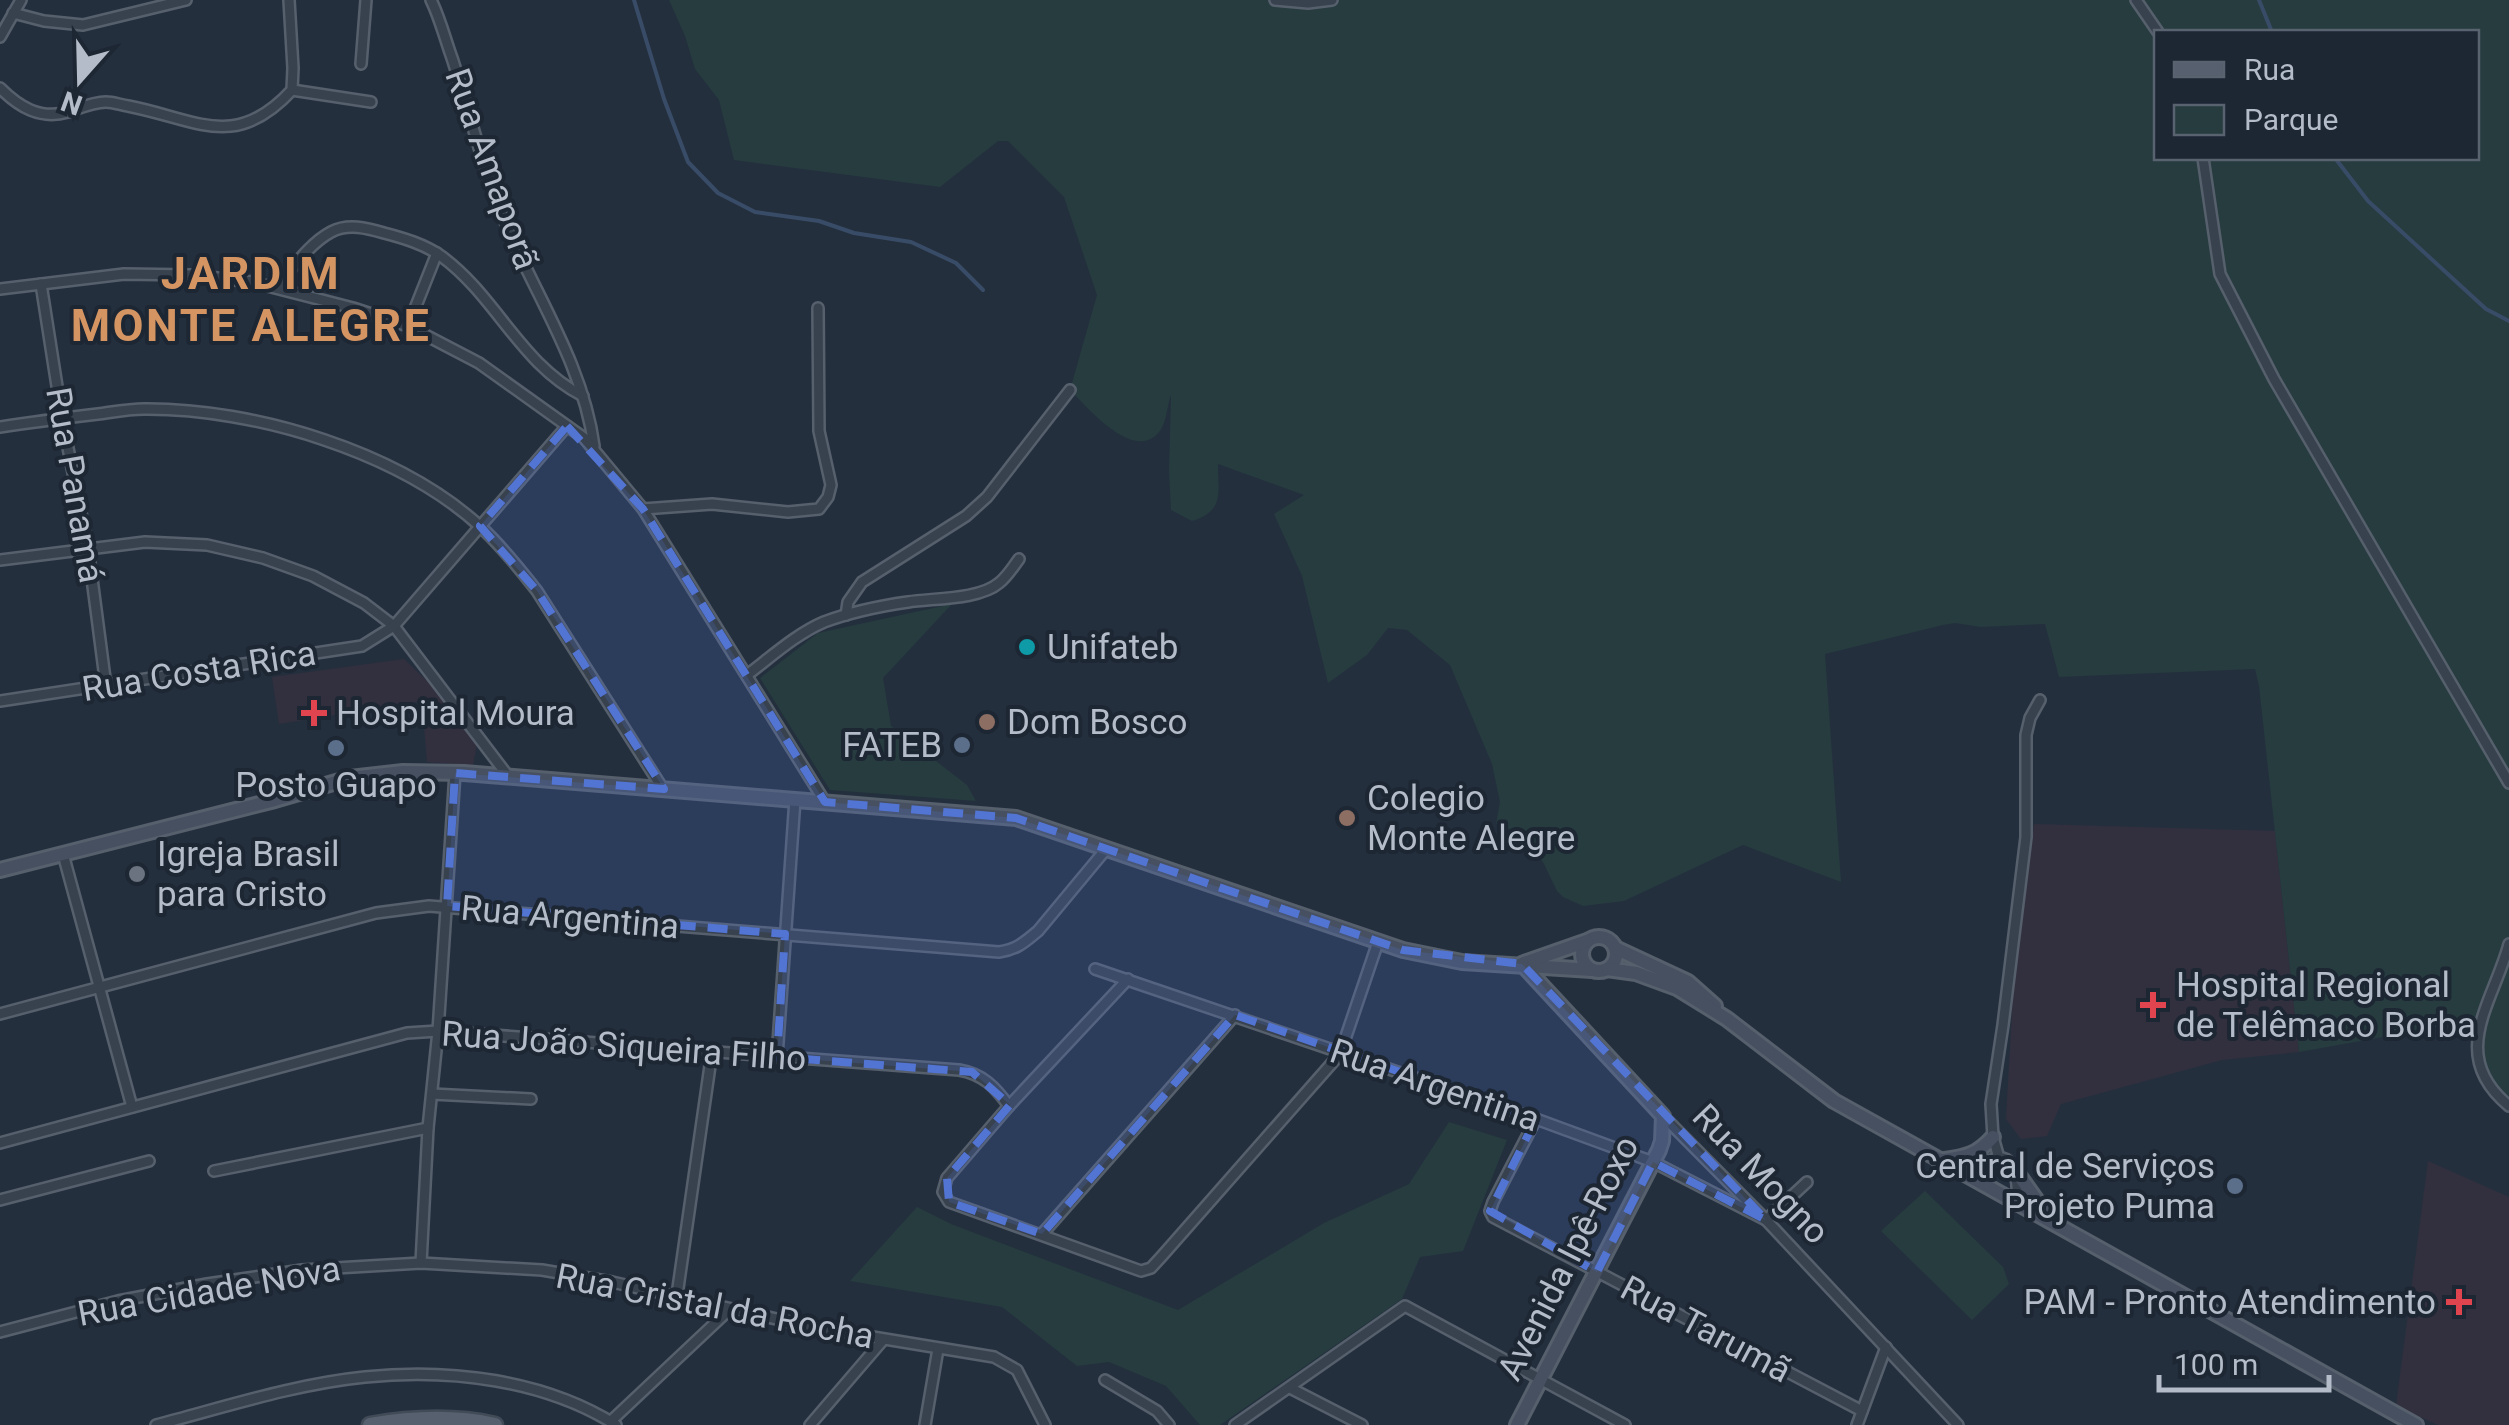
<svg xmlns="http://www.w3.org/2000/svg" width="2509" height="1425" viewBox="0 0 2509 1425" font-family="Roboto,sans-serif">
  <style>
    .medical { fill: #32303f }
    .green { fill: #263c3f; fill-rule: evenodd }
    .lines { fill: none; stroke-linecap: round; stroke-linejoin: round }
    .stream { stroke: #394c67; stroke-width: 4 }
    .street-casing { stroke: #565f6c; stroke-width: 14 }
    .secondary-casing { stroke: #565f6c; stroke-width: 18 }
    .primary-casing { stroke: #414a57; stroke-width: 19 }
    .street { stroke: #38414e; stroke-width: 9 }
    .secondary { stroke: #465061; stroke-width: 12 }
    .primary { stroke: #56606e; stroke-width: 14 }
    .marked { fill: #5274d3; fill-opacity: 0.2; stroke: #5274d3; stroke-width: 8; stroke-dasharray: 20 12; stroke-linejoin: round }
    .culture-dot { fill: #0f9aa8; stroke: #1d2633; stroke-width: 4 }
    .health-dot { fill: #e0444e; stroke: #1d2633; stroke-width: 4 }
    .education-dot { fill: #8d6e63; stroke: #1d2633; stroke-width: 4 }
    .service-dot { fill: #5c6f8a; stroke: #1d2633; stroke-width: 4 }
    .worship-dot { fill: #6b7280; stroke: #1d2633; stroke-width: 4 }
    .labels { text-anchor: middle; stroke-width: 8; stroke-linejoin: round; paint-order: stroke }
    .street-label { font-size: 35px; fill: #b4bcc9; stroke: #1d2633 }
    .poi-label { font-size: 35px; fill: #b4bcc9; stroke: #1d2633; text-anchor: start }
    .district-label { font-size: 45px; font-weight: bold; letter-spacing: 2.5px; fill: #d59563; stroke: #1d2633 }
  </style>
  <rect width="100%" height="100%" fill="#242f3e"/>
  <g class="medical">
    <polygon points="404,659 442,695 477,744 473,765 427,762 422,701 279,724 272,677"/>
    <polygon points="2034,824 2275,831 2299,1052 2222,1060 2061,1104 2047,1136 2021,1139 2006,1119 2015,958"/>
    <polygon points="2428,1161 2509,1197 2509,1425 2438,1425 2396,1406"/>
  </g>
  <g class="green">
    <path d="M 669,0 L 2509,0 L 2509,1098 L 2498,1091 L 2480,1059 L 2482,1023 L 2456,1024 L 2299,1052 L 2259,686 L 2255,669 L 2059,677 L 2045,624 L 1981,627 L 1955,623 L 1943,625 L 1825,654 L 1841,882 L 1743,845 L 1624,901 L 1583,906 L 1563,897 L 1557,891 L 1543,862 L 1523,834 L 1496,824 L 1500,802 L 1492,764 L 1450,665 L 1407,630 L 1388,628 L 1367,655 L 1328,683 L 1302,576 L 1274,514 L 1304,495 L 1218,464 C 1218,492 1225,511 1192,521 L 1171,510 L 1169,472 L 1171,395 C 1167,405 1167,423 1159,432 C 1134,463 1088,408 1070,390 L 1097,295 L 1064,197 L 1008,141 L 998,141 L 940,187 L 734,160 L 719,100 L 695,69 L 685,36 ZM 2156,32 L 2476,32 L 2476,158 L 2156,158 Z"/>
    <polygon points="952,604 883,678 891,726 967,785 976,801 830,790 760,678 818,633"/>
    <polygon points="1449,1122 1507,1140 1463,1251 1420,1257 1402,1299 1220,1425 1200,1425 1166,1386 1109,1362 1077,1366 1002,1307 850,1281 917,1207 951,1224 1178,1310 1324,1223 1409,1184"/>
    <polygon points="1925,1191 2003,1267 2009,1284 1972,1320 1881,1231"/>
  </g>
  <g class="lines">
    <g class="stream">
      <polyline points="634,0 664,99 688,162 718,193 755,212 819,221 854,233 911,242 956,263 983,290"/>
      <polyline points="2259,0 2272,32"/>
      <polyline points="2335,158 2368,201 2486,309 2509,321"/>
    </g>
    <defs>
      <g id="street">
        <path d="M 431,0 C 440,18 445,39 452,58 C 467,104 479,152 495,197 C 525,281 582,356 594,446"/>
        <polyline points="1275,0 1308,3 1332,0"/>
        <polyline points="2136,0 2158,32"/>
        <polyline points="13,13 44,21 83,25 186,0"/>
        <polyline points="0,37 21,0"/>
        <polyline points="361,64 366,0"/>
        <path d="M 0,88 C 19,107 40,120 68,112 C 80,108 93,102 106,102 C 113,102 121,105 128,106 C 196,119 235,152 292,90 L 293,68 L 289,0"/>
        <polyline points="292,90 371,102"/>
        <polyline points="2203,158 2220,274 2274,379 2509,783"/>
        <polyline points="41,284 62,418 88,548 106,686"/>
        <path d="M 277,286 C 292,269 310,243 331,232 C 348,223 367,228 384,233 C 403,238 424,244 441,256 C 496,296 520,364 583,396"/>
        <polyline points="0,289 124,274 191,275 252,282 353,308 408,326 479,363 584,438 643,509 825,802"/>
        <polyline points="408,326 437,253"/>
        <path d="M 0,427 C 33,422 65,418 98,414 C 113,412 129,409 144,409 C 254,408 400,452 482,528 C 502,547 520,569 537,591 L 663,789"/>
        <polyline points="643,509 712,504 788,512 819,509 828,497 831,485 819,431 818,308"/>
        <polyline points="0,560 145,542 207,545 263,558 313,576 364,603 394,626 508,776"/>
        <polyline points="846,615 848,602 862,582 966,516 987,497 1070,390"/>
        <path d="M 747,675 C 771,657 796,634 824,622 C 851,612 880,606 908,602 C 933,598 979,600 999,583 C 1007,577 1013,567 1019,559"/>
        <polyline points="0,701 362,646 394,626 567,426"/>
        <polyline points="63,854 132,1107"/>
        <path d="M 2509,944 C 2493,1003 2447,1055 2509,1106"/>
        <polyline points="1095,969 1536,1119 1653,1162 1766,1220"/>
        <polyline points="1128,979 1009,1106 947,1178 943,1192 949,1202 1141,1271 1151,1268 1162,1256 1340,1054 1378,942"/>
        <path d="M 0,1014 L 376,913 L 429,906 L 999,952 C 1016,950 1025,942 1038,931 L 1107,848"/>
        <polyline points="777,1057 795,799"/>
        <polyline points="432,1094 531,1099"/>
        <polyline points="1663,1116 1766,1220 1958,1425"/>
        <polyline points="1536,1119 1493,1202 1490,1211 1493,1217 1862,1411"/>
        <path d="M 0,1143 L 407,1033 L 438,1031 L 959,1070 C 983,1074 995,1087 1009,1106"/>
        <polyline points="1999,1158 1993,1137 1991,1104 2003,1025 2026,837 2026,735 2030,718 2040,700"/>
        <polyline points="214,1171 428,1128"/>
        <path d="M 1972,1177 C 1978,1171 1984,1163 1991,1160 C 2017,1148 2018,1187 2017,1201"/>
        <polyline points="0,1200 149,1161"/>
        <polyline points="1766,1220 1807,1182"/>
        <polyline points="1042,1234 1235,1015"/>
        <polyline points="421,1263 428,1128 438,1031 455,773"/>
        <polyline points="677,1295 712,1052"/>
        <polyline points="0,1332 118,1301 207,1284 302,1270 421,1263 542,1270 612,1282 812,1327 994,1357 1017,1370 1045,1425"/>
        <polyline points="1105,1380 1157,1411 1169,1425"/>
        <polyline points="1290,1388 1362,1425"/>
        <polyline points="611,1421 729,1310"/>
        <path d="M 156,1425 C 225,1407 295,1384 365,1377 C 449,1368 545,1380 616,1425"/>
        <polyline points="810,1425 883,1340"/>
        <polyline points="925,1425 938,1349"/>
        <polyline points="1235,1425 1405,1306 1625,1425"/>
        <polyline points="1857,1425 1886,1347"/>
      </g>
      <g id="secondary">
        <polyline points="0,870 271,801 350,778 403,772 464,773 1016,818 1403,950 1462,962 1592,970"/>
        <circle cx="1599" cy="954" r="17"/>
        <polyline points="1615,948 1688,982 1715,1006"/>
        <polyline points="1524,963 1587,941"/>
        <polyline points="1607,969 1636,973 1677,988 1727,1019 1834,1101 2416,1425"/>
        <path d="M 1939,1161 C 1964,1157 1975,1157 1993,1137"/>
        <polyline points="2013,1167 2047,1215"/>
        <polyline points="1517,1425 1659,1150 1662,1141 1663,1116 1522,964"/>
      </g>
      <path id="primary" d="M 370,1425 C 410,1418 455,1416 495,1425"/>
    </defs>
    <use href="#street" class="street-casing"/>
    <use href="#secondary" class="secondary-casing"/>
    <use href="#primary" class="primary-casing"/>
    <use href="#street" class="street"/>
    <use href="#secondary" class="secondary"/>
    <use href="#primary" class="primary"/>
  </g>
  <path class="marked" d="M 567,426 L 643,509 L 825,802 L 1016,818 L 1403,950 L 1522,964 L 1766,1220 L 1653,1162 L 1597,1272 L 1490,1211 L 1536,1119 L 1235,1015 L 1042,1234 L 949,1202 L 947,1178 L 1010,1105 L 972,1072 L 777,1057 L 785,934 L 447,906 L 455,773 L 664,789 L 537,591 L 480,526 Z"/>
  <circle class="culture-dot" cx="1027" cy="647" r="10"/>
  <g class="health-dot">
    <path d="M309 698h10v10h10v10h-10v10h-10v-10h-10v-10h10z"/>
    <path d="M2148 990h10v10h10v10h-10v10h-10v-10h-10v-10h10z"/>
    <path d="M2454 1287h10v10h10v10h-10v10h-10v-10h-10v-10h10z"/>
  </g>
  <g class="education-dot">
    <circle cx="987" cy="722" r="10"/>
    <circle cx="1347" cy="818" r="10"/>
  </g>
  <g class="service-dot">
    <circle cx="962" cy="745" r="10"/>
    <circle cx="336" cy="748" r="10"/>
    <circle cx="2235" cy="1186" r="10"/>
  </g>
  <circle class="worship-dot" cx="137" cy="874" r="10"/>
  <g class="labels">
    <g class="street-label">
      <text transform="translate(492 169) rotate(70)" y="12">Rua Amaporã</text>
      <text transform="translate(75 485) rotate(80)" y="12">Rua Panamá</text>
      <text transform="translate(199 671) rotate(-9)" y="12">Rua Costa Rica</text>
      <text transform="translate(570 917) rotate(5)" y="12">Rua Argentina</text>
      <text transform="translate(624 1046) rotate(4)" y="12">Rua João Siqueira Filho</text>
      <text transform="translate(1435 1085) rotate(19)" y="12">Rua Argentina</text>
      <text transform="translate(1761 1174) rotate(46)" y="12">Rua Mogno</text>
      <text transform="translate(1568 1258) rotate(-63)" y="12">Avenida Ipê-Roxo</text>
      <text transform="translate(209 1291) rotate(-10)" y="12">Rua Cidade Nova</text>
      <text transform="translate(715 1306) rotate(11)" y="12">Rua Cristal da Rocha</text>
      <text transform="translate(1706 1329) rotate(28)" y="12">Rua Tarumã</text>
    </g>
    <g class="poi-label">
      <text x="1047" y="659">Unifateb</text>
      <text x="336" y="725">Hospital Moura</text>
      <text x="1007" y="734">Dom Bosco</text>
      <text x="942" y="757" text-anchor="end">FATEB</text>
      <text x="336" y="797" text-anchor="middle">Posto Guapo</text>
      <text x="1367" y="810">Colegio<tspan x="1367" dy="40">Monte Alegre</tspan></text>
      <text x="157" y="866">Igreja Brasil<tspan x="157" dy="40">para Cristo</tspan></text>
      <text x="2176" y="997">Hospital Regional<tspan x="2176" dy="40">de Telêmaco Borba</tspan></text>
      <text x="2215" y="1178" text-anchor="end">Central de Serviços<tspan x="2215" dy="40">Projeto Puma</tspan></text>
      <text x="2436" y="1314" text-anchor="end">PAM - Pronto Atendimento</text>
    </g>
    <g class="district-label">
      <text x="251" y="289">JARDIM<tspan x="251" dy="52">MONTE ALEGRE</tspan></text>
    </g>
  </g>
  <rect x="2154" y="30" width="325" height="130" fill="#1d2633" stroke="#59626f" stroke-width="2.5"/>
  <rect x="2174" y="62" width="50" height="15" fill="#56606e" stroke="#59626f" stroke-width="2.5"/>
  <text x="2244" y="80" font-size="30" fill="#b4bcc9">Rua</text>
  <rect x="2174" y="105" width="50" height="30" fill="#263c3f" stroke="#59626f" stroke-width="2.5"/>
  <text x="2244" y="130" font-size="30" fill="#b4bcc9">Parque</text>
  <g transform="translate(80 80) rotate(200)" stroke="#1d2633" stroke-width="8" paint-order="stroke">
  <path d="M0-8L18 38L0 25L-18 38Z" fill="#b4bcc9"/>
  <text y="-15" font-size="28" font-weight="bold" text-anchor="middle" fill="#b4bcc9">N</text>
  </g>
  <path d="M2159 1375v15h170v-15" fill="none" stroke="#b4bcc9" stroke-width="5"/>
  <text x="2174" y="1375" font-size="30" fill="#b4bcc9" stroke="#1d2633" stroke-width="8" paint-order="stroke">100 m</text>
</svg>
